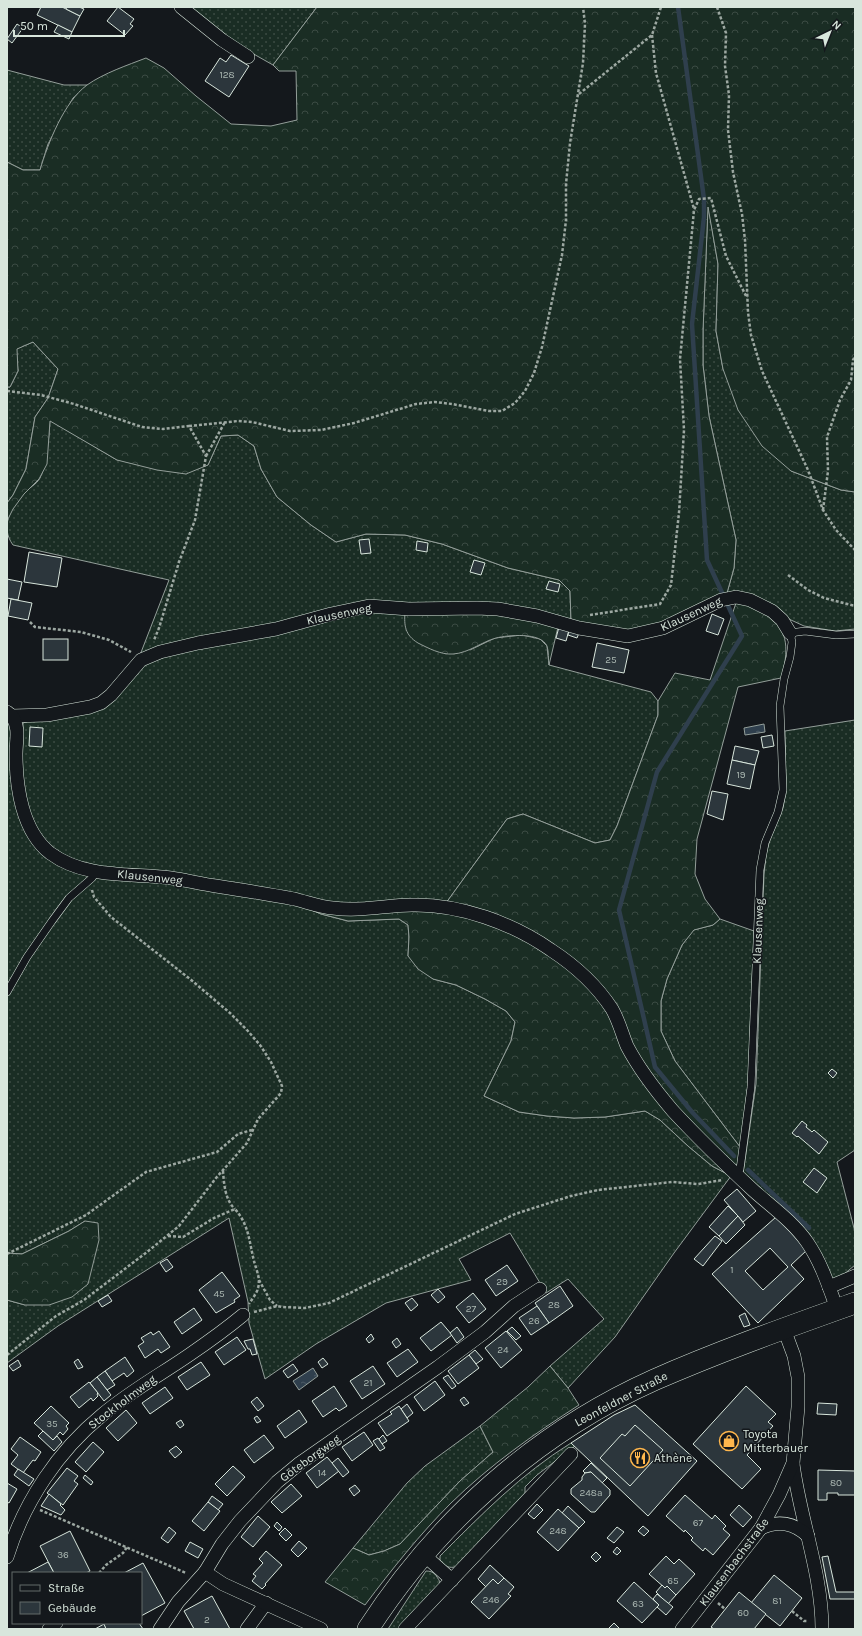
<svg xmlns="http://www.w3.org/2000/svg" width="862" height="1636" viewBox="0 0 862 1636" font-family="Karla,sans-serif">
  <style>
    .grass { fill: url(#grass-dots); stroke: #939e99 }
    .forest { fill: url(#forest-crowns); stroke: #939e99 }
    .water { fill: url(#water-ripples); stroke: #939e99 }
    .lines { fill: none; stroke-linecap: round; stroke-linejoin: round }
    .stream { stroke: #2f3f4d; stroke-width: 4.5 }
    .building { fill: #2c363c; stroke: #d8e6dc; fill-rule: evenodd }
    .service-casing { stroke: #d8e6dc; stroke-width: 8 }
    .minor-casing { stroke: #d8e6dc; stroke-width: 14 }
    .primary-casing { stroke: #d8e6dc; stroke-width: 22 }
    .path { stroke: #9da8a2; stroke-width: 2.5; stroke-dasharray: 3 2; stroke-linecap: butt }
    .service { stroke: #14181c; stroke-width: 7 }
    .minor { stroke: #14181c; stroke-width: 13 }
    .primary { stroke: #14181c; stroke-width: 21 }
    .labels { text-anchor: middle; stroke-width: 3; stroke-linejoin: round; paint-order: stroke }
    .number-label { font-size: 10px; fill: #adbab4 }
    .street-label { font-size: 12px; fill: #d8e6dc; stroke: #14181c }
    .poi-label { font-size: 12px; fill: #d8e6dc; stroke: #14181c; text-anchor: start }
  </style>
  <defs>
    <pattern id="grass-dots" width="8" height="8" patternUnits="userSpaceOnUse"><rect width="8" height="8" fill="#1a2d24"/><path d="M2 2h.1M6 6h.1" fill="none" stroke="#3b4b43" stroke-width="1.8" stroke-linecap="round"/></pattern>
    <pattern id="forest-crowns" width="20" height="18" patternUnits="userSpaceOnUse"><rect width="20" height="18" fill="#1a2d24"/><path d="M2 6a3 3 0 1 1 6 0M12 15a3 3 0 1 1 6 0" fill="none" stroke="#3b4b43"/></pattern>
    <pattern id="water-ripples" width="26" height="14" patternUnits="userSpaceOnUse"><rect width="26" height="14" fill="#2f3f4d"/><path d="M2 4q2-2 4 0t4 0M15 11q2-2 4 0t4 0" fill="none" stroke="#4c5b66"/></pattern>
  </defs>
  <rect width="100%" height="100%" fill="#14181c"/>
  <g class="grass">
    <polygon points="189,7 317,7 273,65 236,44"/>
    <polygon points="7,70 64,85 88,85 73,98 48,144 40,170 23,170 7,162"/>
    <polygon points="708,205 718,264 716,331 723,369 791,471 841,490 855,492 855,629 835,631 804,626 791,620 764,602 727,593 734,568 736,540 709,416 703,365 703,331"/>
    <polygon points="33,342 58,369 48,398 35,417 26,469 13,495 7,503 7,387 10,387 18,371 16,349"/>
    <path d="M 50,420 L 117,460 L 208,465 L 221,436 L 238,435 L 254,446 L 261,469 L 277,497 L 311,525 L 336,542 L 366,534 L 405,535 L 442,544 L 508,568 L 559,580 L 570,591 L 571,621 L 420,606 L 278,624 L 140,655 L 169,580 L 13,545 C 0,527 10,509 24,493 C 29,488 37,484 40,478 C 47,463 49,437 50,420 Z"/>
    <polygon points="358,611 405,612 470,650 495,638 522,635 540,639 547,646 549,665 651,692 658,701 658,715 617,826 610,840 595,843 523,814 507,819 446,903 348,905 79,864 50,847 32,823 22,786 23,723 29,721 82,715 145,661"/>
    <polygon points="7,716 13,724 13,769 45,853 148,880 293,902 321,914 348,921 399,919 408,925 409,937 408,956 433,979 456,985 485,999 506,1011 515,1022 511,1041 484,1096 519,1112 547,1116 574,1118 605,1117 645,1111 660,1120 688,1146 712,1166 731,1176 674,1253 615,1337 568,1388 550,1366 604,1319 568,1279 546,1293 510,1233 459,1259 471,1280 386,1303 316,1344 265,1379 249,1323 248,1302 229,1218 58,1326 7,1363 7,1300 25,1305 85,1221 69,1231 22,1254 7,1253"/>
    <polygon points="855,720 855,1150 837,1162 855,1232 855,1265 837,1280 832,1280 743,1174 756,1084 764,875 766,855 770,839 783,808 786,791 785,731"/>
    <polygon points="720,919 754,931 748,1085 740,1147 675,1061 661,1031 661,1001 667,979 682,945 693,930 713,925"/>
    <polygon points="480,1426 493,1452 460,1481 400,1544 384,1551 369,1555 353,1548 407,1483 425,1466"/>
    <path d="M 571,1443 L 575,1446 L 537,1475 L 525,1487 L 525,1495 L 456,1567 C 449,1568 445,1567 440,1561 L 440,1556 C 481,1515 521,1474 571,1443 Z"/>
    <path d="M 426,1571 C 434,1571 436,1575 440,1582 L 439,1586 L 400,1629 L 388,1629 Z"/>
  </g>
  <g class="forest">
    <path d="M 317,7 L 855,7 L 855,492 L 841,490 L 791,471 L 762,446 L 738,410 L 723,369 L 716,331 L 718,264 L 708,207 L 703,331 L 703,365 L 709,416 L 736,540 L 734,568 L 727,593 L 671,621 L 636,632 L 571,621 L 570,591 L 559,580 L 508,568 L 442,544 L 405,535 L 366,534 L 336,542 L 311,525 L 277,497 L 261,469 L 254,446 L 238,435 L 221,436 L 208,465 L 186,474 L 157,470 L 117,460 L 50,421 L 47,464 L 39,479 L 24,494 L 13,509 L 7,521 L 7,503 L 13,495 L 26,469 L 35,417 L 48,398 L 58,369 L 33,342 L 17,349 L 18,371 L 10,387 L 7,387 L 7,162 L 23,170 L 40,170 C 48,143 64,102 87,85 C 104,73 128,65 146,58 L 164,68 L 196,96 L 231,124 L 271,126 L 297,120 L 296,71 L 279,71 L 273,65 Z"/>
    <path d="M 737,600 C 748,606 761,610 771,618 C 791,633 787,658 781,678 L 738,687 L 697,839 L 695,874 L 705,899 L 720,919 L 713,925 L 694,930 L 682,945 L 667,979 L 661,1001 L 661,1031 L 675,1061 L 740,1147 L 738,1163 L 735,1168 L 665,1094 L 572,962 L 446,903 L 507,819 L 523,814 L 595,843 L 610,840 L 617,826 L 658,715 L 658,701 L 675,673 L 710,680 Z"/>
    <path d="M 405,612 L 494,612 L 558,627 L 549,665 C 548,659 549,652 547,646 C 541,632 508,635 496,638 C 481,642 469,653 453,654 C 441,655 428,648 418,643 C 405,635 404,626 405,612 Z"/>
    <polygon points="293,902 455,912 521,936 577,975 610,1013 626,1052 731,1176 712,1166 688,1146 660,1120 645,1111 605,1117 574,1118 547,1116 519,1112 484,1096 511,1041 515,1022 506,1011 485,999 456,985 433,979 418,969 408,956 409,937 408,925 399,919 348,921 321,914"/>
    <polygon points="85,1221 98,1223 99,1240 88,1284 72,1297 49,1305 25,1305 7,1300 7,1253 22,1254 69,1231"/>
    <path d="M 550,1366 L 568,1388 L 579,1405 C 534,1434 490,1465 451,1503 C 420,1534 392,1569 365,1605 L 325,1582 L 353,1548 L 369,1555 L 384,1551 L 400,1544 L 460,1481 L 493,1452 L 480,1426 L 528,1387 Z"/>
  </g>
  <g class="water">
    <polygon points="764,724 765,732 745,735 744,728"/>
    <polygon points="313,1368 318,1376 299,1390 293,1381"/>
  </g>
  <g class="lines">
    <g class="stream">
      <polyline points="678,7 704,199 704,217 692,324 707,560 742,636 657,772 619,910 655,1067 692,1112 734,1156"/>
      <polyline points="748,1170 809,1228"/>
    </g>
  </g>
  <g class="building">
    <polygon points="41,7 62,7 80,16 72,32 37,15"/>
    <polygon points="67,7 79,7 84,9 80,16 66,9"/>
    <polygon points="118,7 134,19 130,24 133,26 125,35 107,21"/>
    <polygon points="17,24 23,28 12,43 7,39"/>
    <polygon points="58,25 72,32 69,39 54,32"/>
    <polygon points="231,55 249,66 229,97 205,81 220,58 226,62"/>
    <polygon points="369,539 371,553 361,554 359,540"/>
    <polygon points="417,541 428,543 427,552 416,550"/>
    <polygon points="29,552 62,558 57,587 24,582"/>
    <polygon points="474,560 485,563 481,575 470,572"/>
    <polygon points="7,579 22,582 18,600 7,598"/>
    <polygon points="549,581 560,584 558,592 546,589"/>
    <polygon points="11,599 32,603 28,620 8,616"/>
    <polygon points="712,614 724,619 718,635 706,631"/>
    <polygon points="559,627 569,630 566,641 556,638"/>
    <polygon points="569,630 579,633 577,638 568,635"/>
    <rect x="43" y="639" width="25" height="21"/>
    <polygon points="597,643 629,650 624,673 592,667"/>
    <polygon points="30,727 43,728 42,747 29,746"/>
    <polygon points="772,735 774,746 763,748 761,737"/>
    <polygon points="735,746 759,751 755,765 732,760"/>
    <polygon points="732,760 755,765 750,789 727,784"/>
    <polygon points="712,791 728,794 723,820 707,814"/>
    <polygon points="832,1069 837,1073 833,1078 828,1073"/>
    <polygon points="802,1121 807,1125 806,1127 812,1132 814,1130 828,1142 819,1154 798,1136 797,1137 792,1133"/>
    <polygon points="814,1168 827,1178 817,1193 803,1182"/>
    <polygon points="737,1189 756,1211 743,1222 724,1200"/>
    <polygon points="728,1206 738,1216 719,1236 709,1227"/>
    <polygon points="738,1216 745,1225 726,1244 719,1236"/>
    <path d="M 776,1217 L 807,1250 L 791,1265 L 804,1279 L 758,1323 L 712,1274 ZM 770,1248 L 788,1267 L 763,1290 L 745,1271 Z"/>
    <polygon points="715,1236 722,1241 703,1266 694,1259"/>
    <polygon points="167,1259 173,1267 166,1272 160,1263"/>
    <polygon points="507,1265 518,1281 496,1296 485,1280"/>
    <polygon points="222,1272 240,1296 234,1300 235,1302 216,1313 199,1290"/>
    <polygon points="560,1286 573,1306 549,1323 535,1303"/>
    <polygon points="438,1289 445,1297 438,1303 431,1295"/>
    <polygon points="473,1293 486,1309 469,1323 456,1307"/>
    <polygon points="108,1295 112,1301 102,1307 98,1301"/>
    <polygon points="412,1298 418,1305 411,1311 405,1303"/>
    <polygon points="537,1306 549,1323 531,1335 519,1318"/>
    <polygon points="194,1308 202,1320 182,1334 174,1322"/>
    <polygon points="745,1313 750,1325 744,1327 739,1316"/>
    <polygon points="441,1322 452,1335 431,1351 420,1338"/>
    <polygon points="457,1327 464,1337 457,1343 450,1333"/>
    <polygon points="512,1327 521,1336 516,1340 507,1331"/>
    <polygon points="159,1331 170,1347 161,1353 158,1349 145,1358 138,1346 144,1342 141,1338 151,1332 153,1335"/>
    <polygon points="506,1331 522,1350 501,1368 485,1348"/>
    <polygon points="371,1334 374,1339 369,1343 366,1339"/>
    <polygon points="237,1337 246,1350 224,1365 215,1352"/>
    <polygon points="397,1338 401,1344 396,1348 392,1342"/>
    <polygon points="253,1339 257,1354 252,1355 250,1349 248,1349 244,1341"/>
    <polygon points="408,1349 418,1362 397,1377 387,1363"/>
    <polygon points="475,1350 483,1359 476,1364 469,1355"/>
    <polygon points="469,1355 479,1368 458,1384 448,1371"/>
    <polygon points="125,1357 134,1371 127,1377 124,1373 112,1381 105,1371"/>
    <polygon points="323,1358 328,1364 322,1368 318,1362"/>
    <polygon points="78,1359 83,1367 78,1369 74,1362"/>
    <polygon points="18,1360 21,1366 13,1371 9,1366"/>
    <polygon points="201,1362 210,1375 187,1390 178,1377"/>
    <polygon points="293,1364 298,1371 288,1378 283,1371"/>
    <polygon points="373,1366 385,1384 362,1399 350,1381"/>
    <polygon points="105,1371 115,1385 107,1390 97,1377"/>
    <polygon points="448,1375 456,1386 452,1389 443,1378"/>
    <polygon points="97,1377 111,1395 104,1401 90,1383"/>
    <polygon points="435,1381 445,1395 424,1411 414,1397"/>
    <polygon points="89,1382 98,1393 97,1394 98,1396 93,1401 91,1398 79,1408 70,1397"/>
    <polygon points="334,1386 347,1406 339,1411 336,1408 323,1417 312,1401"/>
    <polygon points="746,1386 776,1414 768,1422 773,1426 747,1455 761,1469 742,1489 693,1444"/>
    <polygon points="165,1387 173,1398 150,1414 142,1403"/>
    <polygon points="257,1397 264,1406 258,1411 251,1402"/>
    <polygon points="464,1397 469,1403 464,1406 460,1400"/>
    <polygon points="818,1403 837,1404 836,1415 817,1414"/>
    <polygon points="407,1404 413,1413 407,1418 401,1409"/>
    <polygon points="635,1405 697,1461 648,1516 571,1443 614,1415"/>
    <polygon points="51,1406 69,1423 66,1426 68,1429 63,1435 60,1432 53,1440 34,1423"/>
    <polygon points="399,1406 409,1421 387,1436 378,1423 392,1414 390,1412"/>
    <polygon points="126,1410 137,1423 118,1441 106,1428"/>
    <polygon points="299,1410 307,1422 285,1438 277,1426"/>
    <polygon points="257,1416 261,1421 257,1423 254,1418"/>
    <polygon points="181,1420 184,1425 180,1428 176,1423"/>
    <polygon points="635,1425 663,1450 630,1486 600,1458 622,1434 625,1436"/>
    <polygon points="43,1431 53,1440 57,1436 62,1442 54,1451 38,1436"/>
    <polygon points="364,1432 373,1445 352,1461 342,1447"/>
    <polygon points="264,1435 274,1448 254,1463 244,1450"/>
    <polygon points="383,1435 387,1441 382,1444 379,1439"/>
    <polygon points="20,1437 41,1452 35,1461 33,1460 23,1473 11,1464 18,1455 11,1449"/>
    <polygon points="378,1438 385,1448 380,1451 373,1441"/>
    <polygon points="93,1442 104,1452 86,1472 75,1462"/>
    <polygon points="176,1446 182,1452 175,1458 169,1451"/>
    <polygon points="327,1457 339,1471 317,1488 306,1473"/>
    <polygon points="338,1458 349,1472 343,1477 332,1463"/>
    <polygon points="591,1463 607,1478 602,1483 591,1472 585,1473 583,1471"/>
    <polygon points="233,1466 245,1477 227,1496 215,1484"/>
    <polygon points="67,1468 78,1476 74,1481 78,1484 63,1505 47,1493"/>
    <polygon points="18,1469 34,1479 29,1486 14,1475"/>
    <polygon points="818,1470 855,1471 855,1495 838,1495 838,1493 827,1493 827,1500 818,1500"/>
    <polygon points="591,1472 610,1490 610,1495 595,1512 591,1512 571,1494 571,1489 582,1480 582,1477 585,1473"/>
    <polygon points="85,1475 93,1482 91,1485 83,1478"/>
    <polygon points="7,1483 17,1489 9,1503 7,1502"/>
    <polygon points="291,1484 302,1496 282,1513 271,1502"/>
    <polygon points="355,1485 360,1491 354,1496 349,1489"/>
    <polygon points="49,1494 61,1504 60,1505 65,1510 61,1515 41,1506"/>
    <polygon points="685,1495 712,1519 715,1515 726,1526 723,1529 730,1535 713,1555 705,1548 703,1551 691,1540 693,1538 685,1530 684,1532 666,1516"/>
    <polygon points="212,1496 223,1504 218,1510 208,1502"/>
    <polygon points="208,1502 220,1511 204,1531 192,1521"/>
    <polygon points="537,1504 543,1510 534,1519 528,1514"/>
    <polygon points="739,1505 752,1517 743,1527 730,1515"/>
    <polygon points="568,1506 585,1522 579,1528 562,1513"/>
    <polygon points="558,1509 579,1528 558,1551 537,1532"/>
    <polygon points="258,1516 270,1527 253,1547 241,1537"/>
    <polygon points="277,1522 282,1527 279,1531 274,1526"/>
    <polygon points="643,1526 649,1531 644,1536 638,1531"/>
    <polygon points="169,1527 176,1533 168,1543 161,1538"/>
    <polygon points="617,1527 624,1532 614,1543 607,1538"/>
    <polygon points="285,1528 292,1535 286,1541 279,1534"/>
    <polygon points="70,1531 90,1571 86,1573 54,1573 40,1546"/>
    <polygon points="299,1541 307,1548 298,1557 291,1550"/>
    <polygon points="190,1542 203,1549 198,1558 185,1551"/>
    <polygon points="617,1547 621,1551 617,1555 613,1552"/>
    <polygon points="266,1551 282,1565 265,1584 266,1585 262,1589 252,1581 256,1576 253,1574 263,1563 259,1559"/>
    <polygon points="596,1552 601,1557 596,1562 591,1557"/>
    <polygon points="666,1556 674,1564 679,1559 695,1574 676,1595 667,1586 665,1588 649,1574"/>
    <polygon points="828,1556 836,1592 855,1592 855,1599 830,1599 822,1557"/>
    <polygon points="48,1562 54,1573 27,1573"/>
    <polygon points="143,1563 165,1603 141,1616 141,1573 124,1573"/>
    <polygon points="490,1565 504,1578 498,1584 493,1579 486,1587 478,1579"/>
    <polygon points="774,1575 802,1598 780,1626 751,1603"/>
    <polygon points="504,1578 514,1587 508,1594 511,1596 489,1619 471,1602 493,1579 498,1584"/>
    <polygon points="634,1582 659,1605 642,1623 617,1601"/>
    <polygon points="662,1585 665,1588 667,1586 676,1595 668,1604 656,1592"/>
    <polygon points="739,1592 766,1614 754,1629 714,1629 711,1627"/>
    <polygon points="657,1594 673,1607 666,1615 657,1607 659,1605 653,1599"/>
    <polygon points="212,1596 230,1629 194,1629 193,1627 184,1611"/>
    <polygon points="103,1623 139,1623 143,1629 106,1629"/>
    <polygon points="614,1623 620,1629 608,1629"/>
    <polygon points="104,1624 106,1629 95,1629"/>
  </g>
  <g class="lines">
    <defs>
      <g id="service">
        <polyline points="7,992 27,957 52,921 69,898 92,878 96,872"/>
        <polyline points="737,1175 740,1169 751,1087 760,870 765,843 778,812 783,790 780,706 784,679 790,657 792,642 790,633 805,631 836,635 855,634"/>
      </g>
      <g id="minor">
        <polyline points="181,7 222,40 248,57"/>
        <polyline points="7,712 12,716 47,715 90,707 101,703 111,695 141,660 160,652 198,643 276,629 331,614 369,606 409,609 477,608 498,609 537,616 579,628 628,636 663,628 721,600 736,597 750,600 772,611 782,620 790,633"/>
        <path d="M 12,716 C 20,729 16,739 16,754 C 16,787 22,831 50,853 C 85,879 131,873 171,878 C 186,880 201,884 216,886 C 242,890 268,894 294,899 C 307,902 320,907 333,908 C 360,912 386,905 412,905 C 460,904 512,923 551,950 C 574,965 597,986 612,1009 C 619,1021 622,1034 627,1046 C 639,1069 656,1091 673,1111 C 699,1139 726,1165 754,1191 C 772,1207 793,1222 807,1242 C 821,1262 829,1287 837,1309"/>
        <polyline points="829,1287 855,1276"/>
        <path d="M 793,1464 C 800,1519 822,1573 822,1629"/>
        <path d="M 761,1528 C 779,1520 794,1523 808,1536"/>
        <polyline points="423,1554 452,1580"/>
        <path d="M 7,1557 C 24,1502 58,1451 102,1415 C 129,1392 160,1375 189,1355 C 208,1342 226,1329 243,1315"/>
        <polyline points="49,1629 56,1623"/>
        <polyline points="160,1629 178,1602 205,1572"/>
        <polyline points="247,1629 266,1603"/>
        <polyline points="321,1629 223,1584 205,1572 222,1544 240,1521 277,1482 300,1463 438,1367 485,1332 514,1306 540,1289"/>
        <polyline points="405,1629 571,1454"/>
        <polyline points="682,1629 761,1528 779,1495 793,1463 798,1407 798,1377 794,1356 784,1329"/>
      </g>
      <path id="primary" d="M 368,1629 C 438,1521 536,1433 654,1380 C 720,1351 788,1327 855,1303"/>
    </defs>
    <use href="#service" class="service-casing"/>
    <use href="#minor" class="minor-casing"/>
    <use href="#primary" class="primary-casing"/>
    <g class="path">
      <polyline points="717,7 726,33 725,66 729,95 728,130 733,172 742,214 745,240 748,312 751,335 762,371 808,470 823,510 836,530 855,550"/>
      <polyline points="652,35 656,73 694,209"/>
      <polyline points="579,94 652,35 661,7"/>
      <polyline points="7,391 41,395 74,404 142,427 163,429 189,426 206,456 195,520 179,562 159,628 154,640"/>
      <polyline points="189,426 238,421 252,422 290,431 321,430 354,423 416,404 435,402 452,404 489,411 502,411 515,403 525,391 534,373 542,347 562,255 566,220 566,184 570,143 583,63 585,24 583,7"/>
      <polyline points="206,456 225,422"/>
      <polyline points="823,510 828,471 827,437 840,400 851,380 853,360 855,356"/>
      <polyline points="788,575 808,590 824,598 855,606"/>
      <polyline points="590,615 660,604 671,585 679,513 684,430 680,359 694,210 699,199 711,198 726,256 747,298"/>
      <polyline points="30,622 35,627 81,632 109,640 131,652"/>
      <path d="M 223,1171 C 224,1184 225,1200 235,1209"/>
      <path d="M 168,1236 L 183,1237 L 214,1218 L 235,1209 C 249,1225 249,1241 254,1261 C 256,1269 261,1279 258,1288 C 257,1293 252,1299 249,1304"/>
      <polyline points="7,1254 86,1215 146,1172 217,1152 238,1134 252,1130"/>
      <polyline points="259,1280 270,1300 277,1306"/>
      <polyline points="254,1312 277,1306 283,1307 305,1308 329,1303 515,1214 571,1196 598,1190 672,1182 698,1184 723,1180"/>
      <polyline points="7,1355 56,1316 84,1300 147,1252 179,1226 216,1178 247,1143 258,1119 281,1093 282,1086 271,1062 260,1045 247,1030 230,1013 190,979 111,917 94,897 92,890"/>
      <polyline points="40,1510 186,1573"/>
      <polyline points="99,1573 106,1565 123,1553 127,1547"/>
      <polyline points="718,1603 725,1609"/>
      <polyline points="792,1611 804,1621 808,1621"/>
    </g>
    <use href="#service" class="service"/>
    <use href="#minor" class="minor"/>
    <use href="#primary" class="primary"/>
  </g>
  <defs>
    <symbol id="shop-ring" viewBox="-11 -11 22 22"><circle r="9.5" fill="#14181c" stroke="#ffb74d" stroke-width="1.5"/><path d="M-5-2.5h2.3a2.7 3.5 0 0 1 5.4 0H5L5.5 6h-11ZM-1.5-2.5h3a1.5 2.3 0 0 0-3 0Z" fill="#ffb74d"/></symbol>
    <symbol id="restaurant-ring" viewBox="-11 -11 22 22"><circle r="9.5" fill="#14181c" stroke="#ffb74d" stroke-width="1.5"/><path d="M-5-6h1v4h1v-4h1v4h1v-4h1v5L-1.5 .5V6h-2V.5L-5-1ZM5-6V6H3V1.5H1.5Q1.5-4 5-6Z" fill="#ffb74d"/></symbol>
  </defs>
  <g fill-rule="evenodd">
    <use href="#shop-ring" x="718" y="1430" width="22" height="22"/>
    <use href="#restaurant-ring" x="629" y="1447" width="22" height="22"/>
  </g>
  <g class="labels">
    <g class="number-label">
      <text x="227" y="78">128</text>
      <text x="611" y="663">25</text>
      <text x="741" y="778">19</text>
      <text x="732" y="1273">1</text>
      <text x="502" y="1285">29</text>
      <text x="219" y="1297">45</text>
      <text x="554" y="1308">28</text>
      <text x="471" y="1312">27</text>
      <text x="534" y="1324">26</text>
      <text x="503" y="1353">24</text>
      <text x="368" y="1386">21</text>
      <text x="52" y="1427">35</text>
      <text x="322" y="1476">14</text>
      <text x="836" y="1486">80</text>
      <text x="591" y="1496">248a</text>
      <text x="698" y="1526">67</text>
      <text x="558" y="1534">248</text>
      <text x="63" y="1558">36</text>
      <text x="673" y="1584">65</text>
      <text x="491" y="1603">246</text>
      <text x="777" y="1604">81</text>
      <text x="638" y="1607">63</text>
      <text x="743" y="1616">60</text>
      <text x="207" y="1623">2</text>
    </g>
    <g class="street-label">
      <text transform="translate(339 614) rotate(-12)" y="4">Klausenweg</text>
      <text transform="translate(691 614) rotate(-25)" y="4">Klausenweg</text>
      <text transform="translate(150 877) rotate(6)" y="4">Klausenweg</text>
      <text transform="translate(758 931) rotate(-88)" y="4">Klausenweg</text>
      <text transform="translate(621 1399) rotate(-28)" y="4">Leonfeldner Straße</text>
      <text transform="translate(122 1402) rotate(-37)" y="4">Stockholmweg</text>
      <text transform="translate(310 1458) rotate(-36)" y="4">Göteborgweg</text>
      <text transform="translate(734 1562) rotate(-53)" y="4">Klausenbachstraße</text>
    </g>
    <g class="poi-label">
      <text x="743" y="1438">Toyota<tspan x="743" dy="14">Mitterbauer</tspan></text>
      <text x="654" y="1462">Athène</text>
    </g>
  </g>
  <rect width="862" height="1636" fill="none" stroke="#d8e6dc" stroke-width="16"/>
  <rect x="12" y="1572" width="130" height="52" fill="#14181c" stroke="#626a69"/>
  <rect x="20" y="1585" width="20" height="6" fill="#14181c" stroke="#626a69"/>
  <text x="48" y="1592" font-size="12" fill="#d8e6dc">Straße</text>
  <rect x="20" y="1602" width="20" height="12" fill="#2c363c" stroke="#626a69"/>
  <text x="48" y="1612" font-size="12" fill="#d8e6dc">Gebäude</text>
  <g transform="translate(830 32) rotate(43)" stroke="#14181c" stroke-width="3" paint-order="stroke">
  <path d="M0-3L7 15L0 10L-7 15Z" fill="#d8e6dc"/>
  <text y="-6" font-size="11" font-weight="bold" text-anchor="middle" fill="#d8e6dc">N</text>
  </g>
  <path d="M14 30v6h110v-6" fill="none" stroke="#d8e6dc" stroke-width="2"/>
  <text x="20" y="30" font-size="12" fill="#d8e6dc" stroke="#14181c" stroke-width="3" paint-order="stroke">50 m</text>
</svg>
